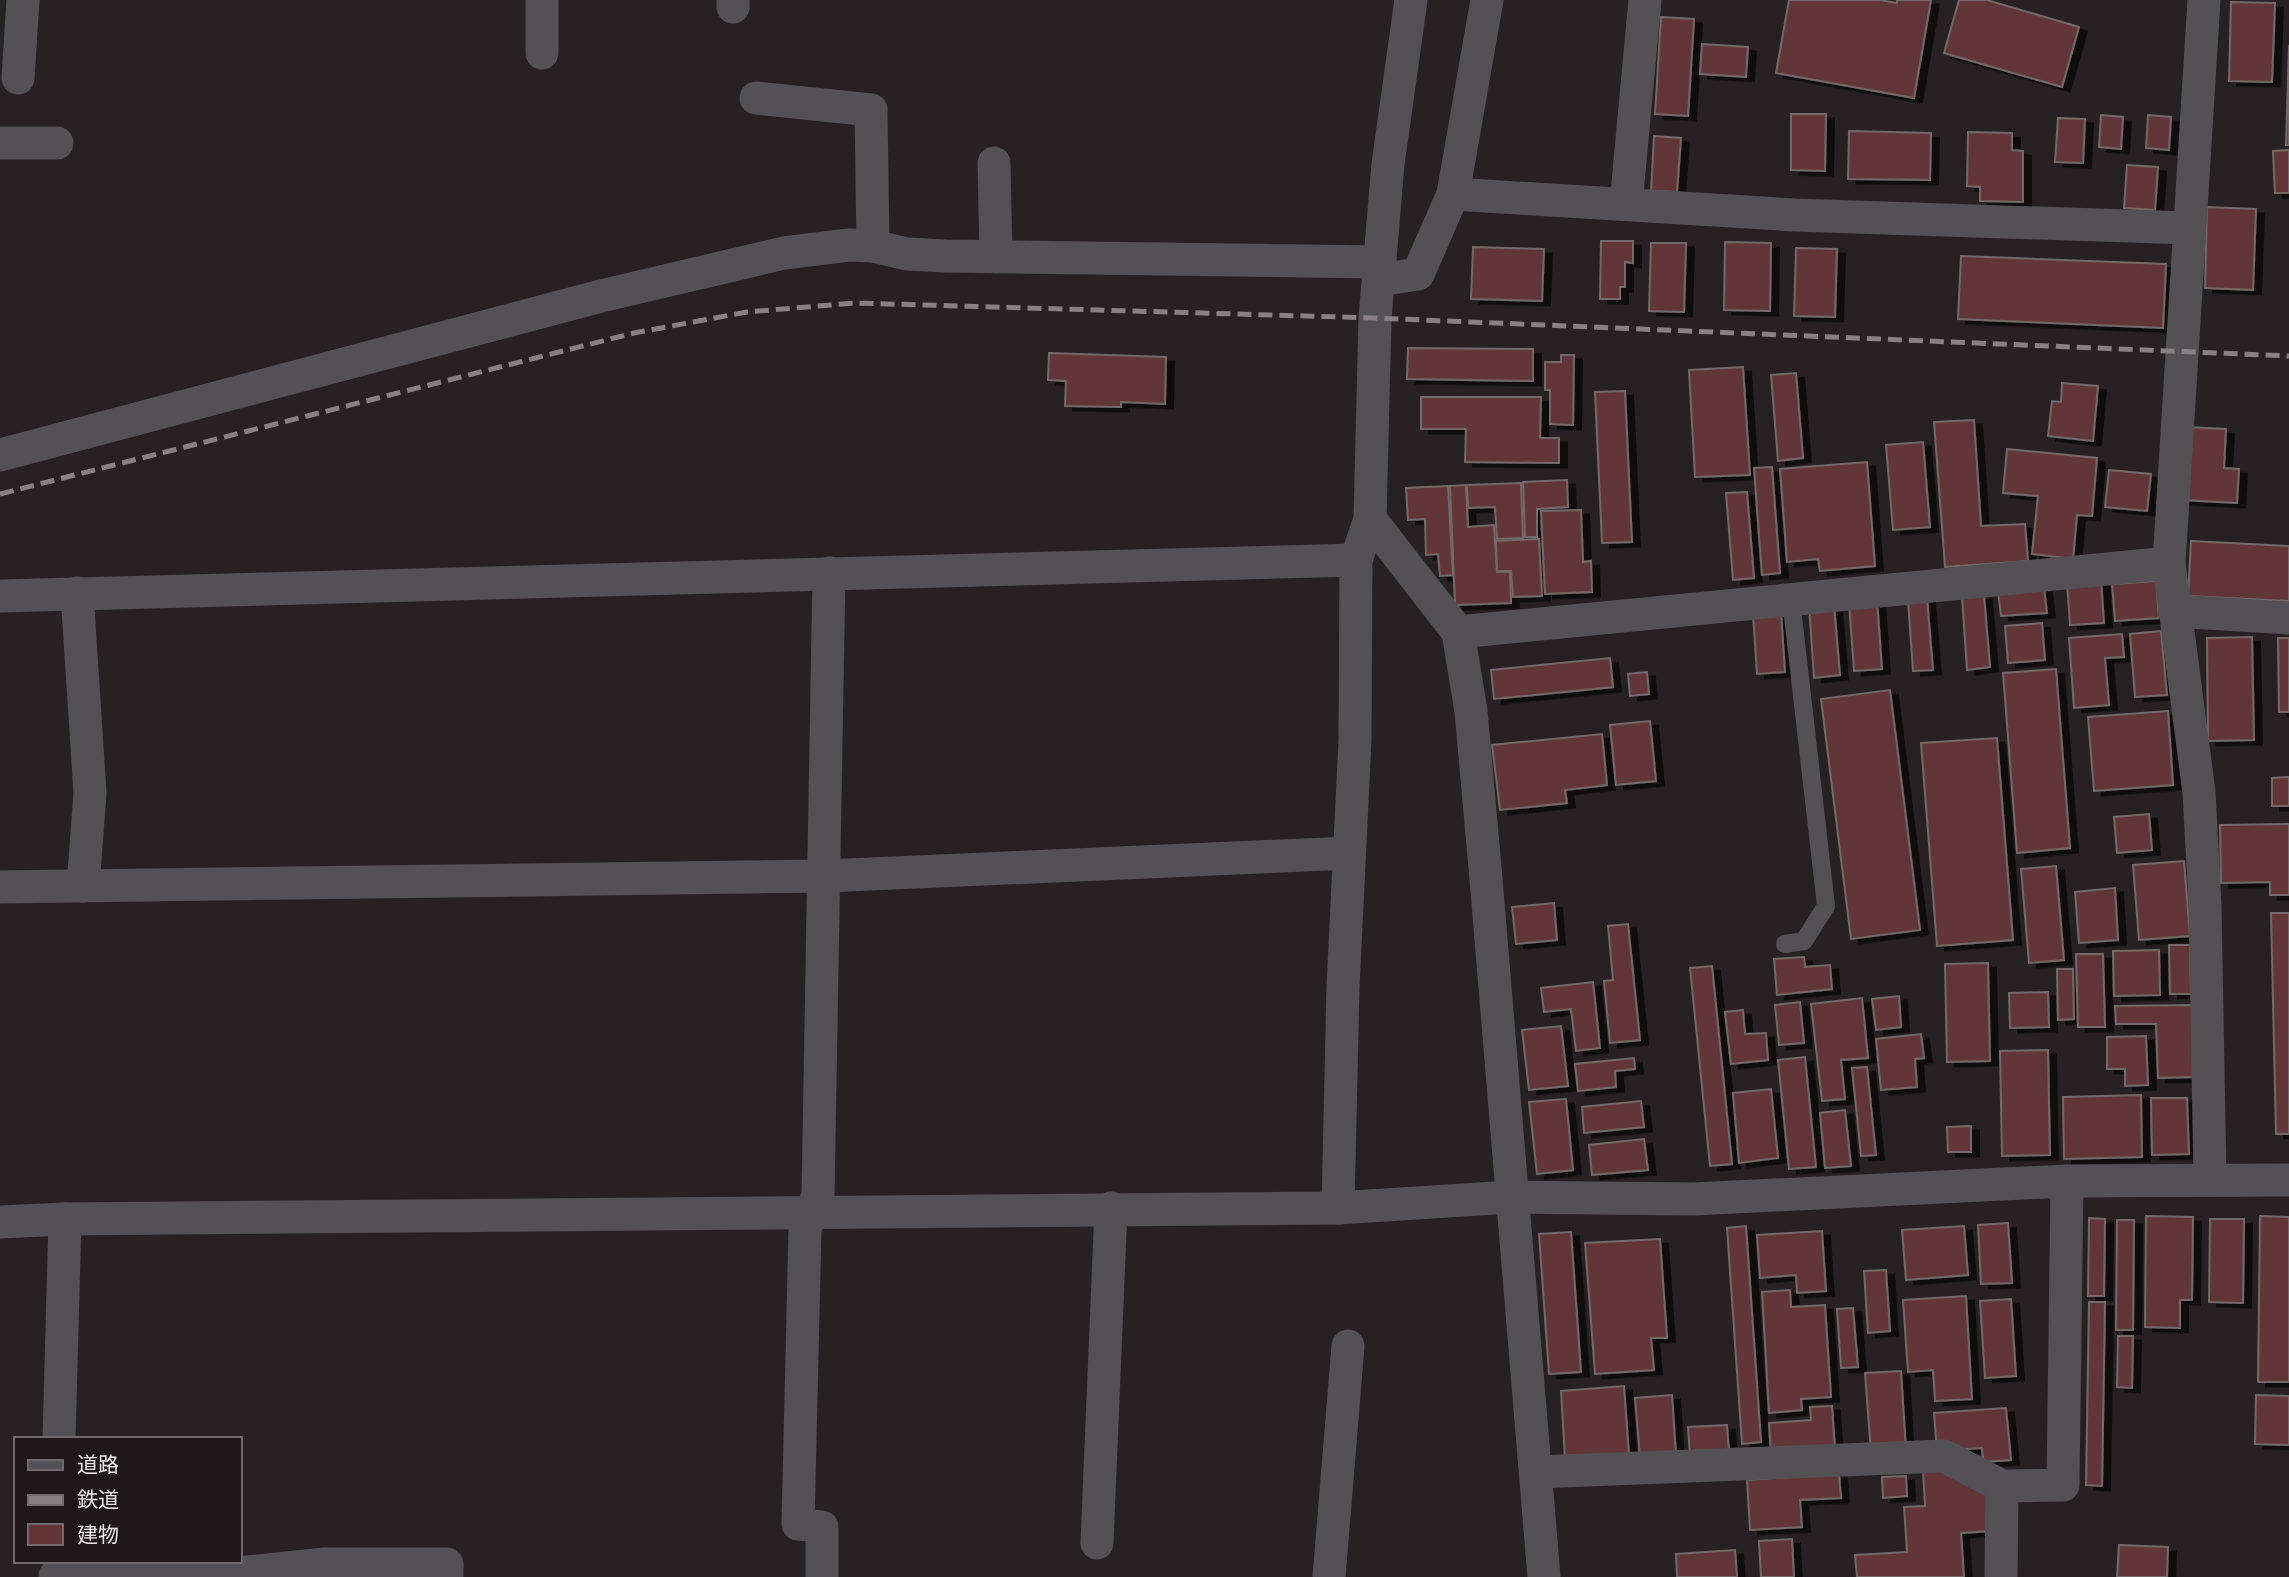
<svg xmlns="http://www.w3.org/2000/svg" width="2289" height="1577" viewBox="0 0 2289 1577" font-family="'Varela Round','Noto Sans JP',sans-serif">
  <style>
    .building { fill: #623637; stroke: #736969; stroke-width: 2; filter: url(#shadow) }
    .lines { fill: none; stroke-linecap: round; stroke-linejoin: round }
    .service { stroke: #535154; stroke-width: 18 }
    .minor { stroke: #535154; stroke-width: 33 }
    .rail { stroke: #878183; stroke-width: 5; stroke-dasharray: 14 7; stroke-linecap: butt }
  </style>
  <defs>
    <filter id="shadow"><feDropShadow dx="8" dy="4.5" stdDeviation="0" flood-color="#0009"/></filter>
  </defs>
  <rect width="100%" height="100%" fill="#282124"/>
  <g class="building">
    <polygon points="1789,0 1880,0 1897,3 1897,0 1931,0 1914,98 1776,73"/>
    <polygon points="1959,0 1987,0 2079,27 2062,87 1944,53"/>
    <polygon points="2231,2 2275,3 2272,82 2229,81"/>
    <polygon points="1661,17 1694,19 1688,116 1655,114"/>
    <polygon points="1702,44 1748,47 1746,77 1700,74"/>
    <polygon points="2289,45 2289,145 2286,145"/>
    <polygon points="1791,114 1826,114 1825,171 1791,170"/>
    <polygon points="2101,115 2123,117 2121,149 2099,147"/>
    <polygon points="2148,115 2171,117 2169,150 2146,148"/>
    <polygon points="2058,118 2085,119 2083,163 2055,162"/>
    <polygon points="1849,131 1931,133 1930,180 1848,179"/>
    <polygon points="1968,132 2012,133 2012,150 2023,151 2023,202 1980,201 1980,187 1967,186"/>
    <polygon points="1654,136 1681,138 1677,192 1651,191"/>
    <polygon points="2289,150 2289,193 2275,193 2273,151"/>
    <polygon points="2127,165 2158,167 2155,210 2124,208"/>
    <polygon points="2207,207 2256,209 2253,290 2205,288"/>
    <polygon points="1601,241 1633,241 1633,263 1625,262 1625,287 1620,287 1620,299 1600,299"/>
    <polygon points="1725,242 1771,243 1770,311 1724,310"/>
    <polygon points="1651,243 1686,243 1684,312 1649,311"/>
    <polygon points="1473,247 1544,249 1542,301 1471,299"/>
    <polygon points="1796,248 1837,249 1835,317 1794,316"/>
    <polygon points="1961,256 2166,264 2163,328 1958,319"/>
    <polygon points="1408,348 1533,349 1533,381 1407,379"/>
    <polygon points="1049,353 1166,357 1165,404 1121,402 1121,407 1065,406 1066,381 1048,380"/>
    <polygon points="1561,355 1574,355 1573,425 1550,424 1550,390 1545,390 1545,362 1561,362"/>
    <polygon points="1743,367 1750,475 1695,477 1689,370"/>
    <polygon points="1796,373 1803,458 1778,461 1771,375"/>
    <polygon points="2062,383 2098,386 2093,441 2048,436 2052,401 2061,402"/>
    <polygon points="1625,391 1632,542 1602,543 1595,392"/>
    <polygon points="1421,397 1541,397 1540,438 1559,438 1559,463 1465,462 1466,429 1421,429"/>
    <polygon points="1974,420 1981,526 2025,524 2028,561 1945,567 1934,422"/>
    <polygon points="2185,427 2226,429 2224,468 2239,469 2237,503 2181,500"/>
    <polygon points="1923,442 1930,527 1893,530 1886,445"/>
    <polygon points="2007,449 2097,458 2092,516 2077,515 2073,559 2032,554 2038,496 2003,493"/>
    <polygon points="1867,462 1875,566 1820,571 1818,559 1787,562 1780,469"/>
    <polygon points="1772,467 1780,573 1762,575 1754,468"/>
    <polygon points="2109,470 2151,474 2147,511 2105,507"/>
    <polygon points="1567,480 1568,507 1537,509 1537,537 1525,537 1523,482"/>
    <polygon points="1521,483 1523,538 1497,539 1495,507 1468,508 1467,485"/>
    <polygon points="1466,485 1468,527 1494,525 1497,572 1510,572 1511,603 1455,605 1450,486"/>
    <polygon points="1448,486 1453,575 1440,576 1438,554 1426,555 1425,519 1408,520 1406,488"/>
    <polygon points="1747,492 1754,578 1733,580 1726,493"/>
    <polygon points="1581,510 1583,562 1591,561 1592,592 1545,594 1541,511"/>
    <polygon points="1539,539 1542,596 1513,597 1511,571 1497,571 1496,541"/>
    <polygon points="2191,541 2289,546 2289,601 2188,596"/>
    <polygon points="2101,580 2104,623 2070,625 2067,582"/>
    <polygon points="2156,581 2159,618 2115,621 2112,584"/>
    <polygon points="2044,588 2047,613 2001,616 1998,591"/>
    <polygon points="1984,595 1990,667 1967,670 1962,597"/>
    <polygon points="1927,598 1933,670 1913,671 1908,600"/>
    <polygon points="1877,600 1882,669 1854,671 1849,602"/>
    <polygon points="1834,605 1840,675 1814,678 1809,606"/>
    <polygon points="1781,612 1785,672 1757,674 1753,614"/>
    <polygon points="2042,623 2045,660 2008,663 2005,626"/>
    <polygon points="2161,631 2167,695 2135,697 2130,634"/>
    <polygon points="2122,634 2124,657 2105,658 2109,705 2074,708 2069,638"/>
    <polygon points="2252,637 2254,740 2208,741 2207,638"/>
    <polygon points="2278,638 2289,638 2289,712 2279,712"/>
    <polygon points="1610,658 1613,687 1494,699 1491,670"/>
    <polygon points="2056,669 2070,848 2017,853 2003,673"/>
    <polygon points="1647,672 1649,694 1630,696 1628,674"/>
    <polygon points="1890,690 1920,930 1851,939 1821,699"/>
    <polygon points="2168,711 2173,785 2094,791 2088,717"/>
    <polygon points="1650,721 1656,781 1616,785 1610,725"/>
    <polygon points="1602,734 1607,785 1565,790 1567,803 1500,810 1492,745"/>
    <polygon points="1997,738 2013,940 1937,946 1921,743"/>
    <polygon points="2289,777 2289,806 2272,806 2272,778"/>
    <polygon points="2149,814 2152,850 2117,853 2114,817"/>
    <polygon points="2289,824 2289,895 2270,895 2270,882 2221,883 2220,825"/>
    <polygon points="2184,861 2190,936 2139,940 2133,865"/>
    <polygon points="2056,866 2064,960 2029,963 2021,869"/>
    <polygon points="2115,888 2118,940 2079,943 2075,892"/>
    <polygon points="1554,903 1557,940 1516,944 1512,907"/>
    <polygon points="2271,913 2289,913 2289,1134 2276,1134"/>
    <polygon points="1628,924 1640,1040 1610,1043 1604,981 1613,980 1608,926"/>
    <polygon points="2169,945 2190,945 2191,994 2170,994"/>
    <polygon points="2159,950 2160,995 2114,996 2113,951"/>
    <polygon points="2076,954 2103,954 2105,1027 2078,1027"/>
    <polygon points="1804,957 1805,967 1830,965 1832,989 1777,995 1774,959"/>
    <polygon points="1988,963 1990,1061 1947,1062 1945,964"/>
    <polygon points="1712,966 1732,1164 1710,1166 1690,968"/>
    <polygon points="2057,969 2073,969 2074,1019 2058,1020"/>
    <polygon points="1593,982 1600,1048 1576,1051 1571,1009 1544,1012 1541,988"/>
    <polygon points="2048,992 2049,1027 2010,1028 2009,993"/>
    <polygon points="1899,996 1901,1027 1876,1030 1872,999"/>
    <polygon points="1862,998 1868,1058 1841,1060 1845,1099 1822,1101 1811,1004"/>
    <polygon points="1800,1002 1804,1043 1779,1045 1775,1005"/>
    <polygon points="2194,1005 2196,1077 2158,1078 2156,1024 2116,1024 2115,1006"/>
    <polygon points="1743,1010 1745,1034 1766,1033 1768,1060 1731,1064 1725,1012"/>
    <polygon points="1561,1026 1568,1086 1529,1090 1522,1030"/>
    <polygon points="1921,1034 1924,1058 1915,1059 1917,1087 1881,1090 1876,1039"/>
    <polygon points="2146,1036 2148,1085 2125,1086 2125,1069 2107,1069 2107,1037"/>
    <polygon points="2048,1050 2050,1155 2002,1156 2000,1051"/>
    <polygon points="1805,1057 1816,1167 1789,1169 1778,1060"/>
    <polygon points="1634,1058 1635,1069 1615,1071 1616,1087 1578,1091 1575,1064"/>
    <polygon points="1867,1067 1876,1155 1861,1156 1852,1068"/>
    <polygon points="1771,1089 1778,1158 1739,1163 1733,1093"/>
    <polygon points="2141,1095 2142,1157 2064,1159 2063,1097"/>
    <polygon points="2151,1098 2187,1098 2189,1154 2152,1155"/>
    <polygon points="1566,1099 1573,1170 1537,1174 1529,1102"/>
    <polygon points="1641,1101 1644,1127 1584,1133 1582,1107"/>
    <polygon points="1845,1110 1851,1166 1825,1168 1820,1113"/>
    <polygon points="1971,1126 1971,1152 1948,1152 1947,1127"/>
    <polygon points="1644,1139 1648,1170 1592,1175 1589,1145"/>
    <polygon points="2146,1216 2193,1217 2192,1300 2180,1300 2180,1328 2145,1327"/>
    <polygon points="2260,1216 2289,1217 2289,1382 2258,1382"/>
    <polygon points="2089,1218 2105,1219 2104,1296 2088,1296"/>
    <polygon points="2210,1219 2244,1219 2243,1303 2209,1302"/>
    <polygon points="2117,1220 2134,1220 2133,1330 2116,1330"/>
    <polygon points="2008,1223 2012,1283 1981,1284 1978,1225"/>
    <polygon points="1746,1226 1761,1442 1742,1444 1727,1228"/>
    <polygon points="1964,1226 1968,1275 1906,1280 1902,1230"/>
    <polygon points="1822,1231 1826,1291 1797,1293 1796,1275 1760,1278 1757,1235"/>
    <polygon points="1571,1232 1581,1372 1549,1374 1539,1234"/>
    <polygon points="1660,1239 1667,1338 1651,1338 1654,1370 1595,1374 1585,1243"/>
    <polygon points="1886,1270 1890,1331 1868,1333 1864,1271"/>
    <polygon points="1790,1290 1791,1307 1825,1305 1831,1397 1801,1399 1802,1410 1769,1413 1762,1292"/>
    <polygon points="1966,1296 1972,1399 1935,1401 1933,1370 1908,1372 1903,1300"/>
    <polygon points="2011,1299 2016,1376 1985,1378 1980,1301"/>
    <polygon points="2089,1302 2105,1302 2102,1486 2086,1485"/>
    <polygon points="1853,1308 1858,1367 1841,1368 1837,1309"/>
    <polygon points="2118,1336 2133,1336 2132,1388 2117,1387"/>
    <polygon points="1901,1371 1906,1451 1871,1453 1865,1373"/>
    <polygon points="1624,1386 1629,1456 1565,1460 1561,1391"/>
    <polygon points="1672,1395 1676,1455 1640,1458 1635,1398"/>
    <polygon points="2256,1395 2289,1396 2289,1445 2255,1444"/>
    <polygon points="1832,1406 1835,1450 1771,1455 1769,1423 1811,1420 1810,1407"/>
    <polygon points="2006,1408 2011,1460 1983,1462 1982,1448 1937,1451 1934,1413"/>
    <polygon points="1727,1425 1729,1453 1690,1456 1688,1427"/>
    <polygon points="1949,1469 1990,1489 1993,1531 1961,1533 1964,1577 1857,1577 1855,1555 1907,1552 1904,1507 1925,1506 1923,1470"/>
    <polygon points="1839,1474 1841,1498 1800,1500 1802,1527 1750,1530 1747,1480"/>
    <polygon points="1906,1476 1907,1496 1883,1498 1882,1477"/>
    <polygon points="1792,1539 1794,1577 1761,1577 1759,1541"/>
    <polygon points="2119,1545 2168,1547 2167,1577 2117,1577"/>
    <polygon points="1735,1550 1737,1577 1677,1577 1676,1554"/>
  </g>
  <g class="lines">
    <polyline class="service" points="1785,944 1804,941 1826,906 1791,599"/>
    <g class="minor">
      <polyline points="2204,0 2169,563 2199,792 2205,905 2210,1178"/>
      <polyline points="733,7 733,0"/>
      <polyline points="542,53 542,0"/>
      <polyline points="18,78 23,0"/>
      <polyline points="756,98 871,110 873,246"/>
      <polyline points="0,143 57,143"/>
      <polyline points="994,163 996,257"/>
      <polyline points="1453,194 1487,0"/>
      <polyline points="1626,204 1645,0"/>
      <polyline points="1379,280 1418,274 1453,194 1795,215 2189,228"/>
      <polyline points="0,455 601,296 784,253 849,245 873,246 907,254 946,256 1380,262"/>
      <polyline points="1370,519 1458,632 1471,711 1486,879 1544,1577"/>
      <polyline points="77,593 90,793 83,886"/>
      <polyline points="0,596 1356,560"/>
      <polyline points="2174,611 2289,618"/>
      <polyline points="1458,632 2169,563"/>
      <polyline points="0,887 825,876 1349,853"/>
      <polyline points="1338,1208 1343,987 1355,740 1356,560 1370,519 1375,318 1388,164 1411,0"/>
      <polyline points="0,1222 65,1219 1338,1208 1510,1197 1693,1199 2067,1181 2289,1180"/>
      <polyline points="59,1439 65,1219"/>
      <polyline points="1536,1472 1944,1456 2002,1486"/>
      <polyline points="1097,1543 1111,1208"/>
      <polyline points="55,1576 228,1574 325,1564 447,1564 447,1577"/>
      <polyline points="822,1577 822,1527 798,1524 805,1229 818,1195 829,573"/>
      <polyline points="1329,1577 1348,1346"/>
      <polyline points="2001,1577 2002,1486 2063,1485 2067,1181"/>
    </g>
    <polyline class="rail" points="0,494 634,333 747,312 855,303 1375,318 2289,356"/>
  </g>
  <rect x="14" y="1437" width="228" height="126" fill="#1f181b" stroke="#716b6d" stroke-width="2"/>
  <rect x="28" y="1460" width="35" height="10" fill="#535154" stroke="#716b6d" stroke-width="2"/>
  <text x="77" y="1472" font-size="21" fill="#ede7e9">道路</text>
  <rect x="28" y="1495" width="35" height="10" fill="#878183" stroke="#716b6d" stroke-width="2"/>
  <text x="77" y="1507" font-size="21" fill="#ede7e9">鉄道</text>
  <rect x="28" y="1524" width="35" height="21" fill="#623637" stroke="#716b6d" stroke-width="2"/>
  <text x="77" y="1542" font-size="21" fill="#ede7e9">建物</text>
</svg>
